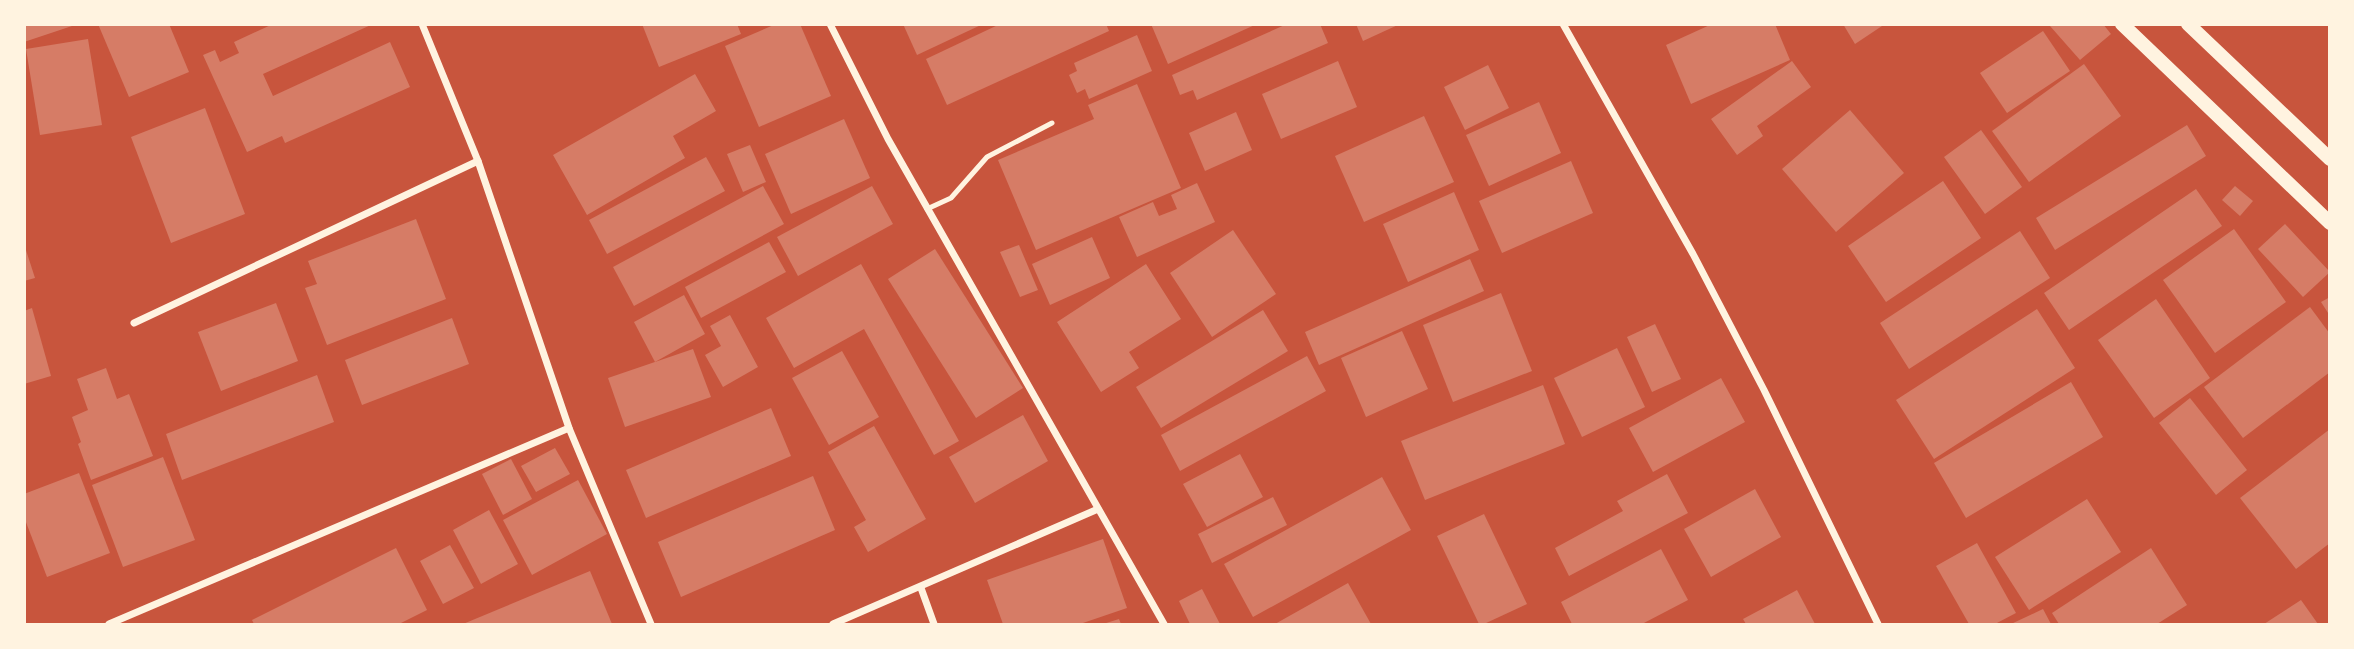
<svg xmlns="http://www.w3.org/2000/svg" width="2354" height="649" viewBox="0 0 2354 649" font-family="Manrope,sans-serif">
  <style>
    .building { fill: #d67c66 }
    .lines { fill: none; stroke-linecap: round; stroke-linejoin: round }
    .service { stroke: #fff3e0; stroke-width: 5 }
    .minor { stroke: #fff3e0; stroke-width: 7 }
    .secondary { stroke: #fff3e0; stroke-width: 14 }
  </style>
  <rect width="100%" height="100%" fill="#c8553d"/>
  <g class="building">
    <polygon points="24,24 75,24 75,25 24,42"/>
    <polygon points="98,24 169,24 189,72 129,97"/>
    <polygon points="273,24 373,24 263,74 273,96 390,42 410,87 285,143 282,136 247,152 203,55 215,50 220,62 239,53 234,42"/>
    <polygon points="642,24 737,24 741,34 659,67"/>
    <polygon points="776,24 800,24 831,96 759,127 725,46"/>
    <polygon points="903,24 983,24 917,55"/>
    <polygon points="1000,24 1106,24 1109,31 947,105 926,59"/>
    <polygon points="1151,24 1257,24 1168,64"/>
    <polygon points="1287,24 1320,24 1328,43 1197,100 1193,90 1180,95 1172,75"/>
    <polygon points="1356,24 1400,24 1363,41"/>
    <polygon points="1712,24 1775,24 1790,60 1691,104 1666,45"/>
    <polygon points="1843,24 1885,24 1855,44"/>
    <polygon points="2052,24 2103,24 2111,34 2080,60 2050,26"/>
    <polygon points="2043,31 2070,71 2007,113 1980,73"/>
    <polygon points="1137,35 1152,71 1089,99 1085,89 1077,93 1069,75 1077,71 1074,63"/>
    <polygon points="88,39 102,125 40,135 26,49"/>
    <polygon points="1338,61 1357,107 1281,139 1262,94"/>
    <polygon points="1792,61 1811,87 1757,126 1763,136 1737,155 1711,119"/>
    <polygon points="2084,64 2121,116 2029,182 1992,131"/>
    <polygon points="1488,65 1509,108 1465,130 1444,87"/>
    <polygon points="695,74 716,111 673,136 685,158 587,215 553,155"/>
    <polygon points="1137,84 1181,188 1036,250 998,160 1094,119 1088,105"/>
    <polygon points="1539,102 1561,153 1489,186 1466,135"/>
    <polygon points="205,108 245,214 171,243 131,137"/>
    <polygon points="1850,110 1904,173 1836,232 1782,169"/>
    <polygon points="1236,112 1252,150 1205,171 1189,133"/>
    <polygon points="1424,116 1454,182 1364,222 1335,156"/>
    <polygon points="844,119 870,178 791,214 765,154"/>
    <polygon points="2187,125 2206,156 2055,250 2036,218"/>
    <polygon points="1981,130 2022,187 1985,214 1944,157"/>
    <polygon points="750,145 766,182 743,192 727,154"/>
    <polygon points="706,157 725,191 607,254 589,220"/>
    <polygon points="1571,161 1593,213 1502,253 1479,201"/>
    <polygon points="1943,181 1981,238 1886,302 1848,246"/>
    <polygon points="1197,183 1215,222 1137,257 1119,217 1153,202 1159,216 1177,209 1171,195"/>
    <polygon points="763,186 784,224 634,306 613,267"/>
    <polygon points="872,186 893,224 798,276 777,237"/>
    <polygon points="2235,186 2253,201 2240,216 2222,200"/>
    <polygon points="2196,189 2222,226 2069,330 2044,293"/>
    <polygon points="1454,192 1479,250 1408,282 1383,224"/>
    <polygon points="416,219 446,299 327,345 305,288 317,284 308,261"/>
    <polygon points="2285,224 2330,272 2303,297 2258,249"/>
    <polygon points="2234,229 2286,302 2215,353 2163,280"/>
    <polygon points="1233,230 1276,294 1212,337 1170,273"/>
    <polygon points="2020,231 2050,278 1909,369 1880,323"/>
    <polygon points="1092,237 1110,278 1050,305 1032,264"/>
    <polygon points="769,242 786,272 701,318 685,287"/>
    <polygon points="24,244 35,278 24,281"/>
    <polygon points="1019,245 1038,290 1020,297 1000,252"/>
    <polygon points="935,249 1023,388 976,418 888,279"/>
    <polygon points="1470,259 1484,291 1319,365 1305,332"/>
    <polygon points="861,264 959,441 934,455 864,329 794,368 766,318"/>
    <polygon points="1146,264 1181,319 1129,352 1139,368 1101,392 1057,322"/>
    <polygon points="1501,293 1532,371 1453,402 1423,325"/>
    <polygon points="684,295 705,334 655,362 634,322"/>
    <polygon points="2330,297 2330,316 2321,302"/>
    <polygon points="2156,299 2210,378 2154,418 2098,340"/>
    <polygon points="276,303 298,361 221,391 198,332"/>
    <polygon points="2310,307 2330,334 2330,372 2243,438 2204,387"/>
    <polygon points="32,308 51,376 24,384 24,311"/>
    <polygon points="2037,309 2075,368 1934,459 1896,400"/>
    <polygon points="1263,310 1288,351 1161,428 1136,387"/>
    <polygon points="730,315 758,367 723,387 705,355 721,346 710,326"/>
    <polygon points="452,318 469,364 362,405 345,360"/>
    <polygon points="1655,324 1681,379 1652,392 1627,337"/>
    <polygon points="1402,331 1428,389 1366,417 1341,358"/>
    <polygon points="1617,348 1645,407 1582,437 1554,378"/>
    <polygon points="693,349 711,397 625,427 608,378"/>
    <polygon points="842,351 879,417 829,445 792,378"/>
    <polygon points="1307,356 1326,391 1180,471 1161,435"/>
    <polygon points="106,368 117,399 129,394 153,456 91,480 78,444 81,442 72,417 88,410 77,379"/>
    <polygon points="317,375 334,422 182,480 166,434"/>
    <polygon points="1721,378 1745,422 1653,472 1629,428"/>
    <polygon points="2071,382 2103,437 1966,518 1934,463"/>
    <polygon points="1543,385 1565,444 1425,500 1401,441"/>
    <polygon points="2190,398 2247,470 2216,495 2159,423"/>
    <polygon points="771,408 791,456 646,518 626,470"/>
    <polygon points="1023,415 1048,461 975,503 949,457"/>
    <polygon points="874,426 926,519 868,552 854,527 866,520 828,452"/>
    <polygon points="2330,429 2330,543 2296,569 2240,498"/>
    <polygon points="555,448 570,474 536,492 521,466"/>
    <polygon points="1240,454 1263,497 1207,527 1183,484"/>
    <polygon points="163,457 195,540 123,567 92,485"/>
    <polygon points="511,459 532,499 503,515 482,474"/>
    <polygon points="79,473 110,553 47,577 24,517 24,494"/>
    <polygon points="1667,474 1688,513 1569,576 1555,548 1623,511 1617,501"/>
    <polygon points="813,476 835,530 681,597 658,542"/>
    <polygon points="1382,477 1411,530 1253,617 1224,564"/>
    <polygon points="578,480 607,534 532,575 503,520"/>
    <polygon points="1755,489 1781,537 1711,577 1684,529"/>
    <polygon points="1273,497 1287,525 1212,563 1198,534"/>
    <polygon points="2087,499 2121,552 2029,610 1995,557"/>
    <polygon points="489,510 518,564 481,584 453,530"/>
    <polygon points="1484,514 1527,604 1484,624 1479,624 1437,536"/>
    <polygon points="1103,539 1127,608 1080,624 1003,624 987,580"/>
    <polygon points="1977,543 2016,613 1995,624 1969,624 1936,566"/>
    <polygon points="450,545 474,588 443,604 420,561"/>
    <polygon points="396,548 427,610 399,624 254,624 252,620"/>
    <polygon points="2151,548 2187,605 2157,624 2059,624 2052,613"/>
    <polygon points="1661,549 1688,600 1642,624 1572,624 1561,602"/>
    <polygon points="590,571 612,624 463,624"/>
    <polygon points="1348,583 1371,624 1275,624"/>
    <polygon points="1202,589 1220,624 1190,624 1179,601"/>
    <polygon points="1797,590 1815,624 1746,624 1743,619"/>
    <polygon points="2301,600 2318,624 2264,624"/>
    <polygon points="2043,609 2051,624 2011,624"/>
    <polygon points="1119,619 1121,624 1103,624"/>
  </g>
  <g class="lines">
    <polyline class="service" points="927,209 951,198 987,157 1052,123"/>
    <g class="minor">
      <polyline points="422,24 478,161 569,428 651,624"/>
      <polyline points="830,24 888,139 1164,624"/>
      <polyline points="1563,24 1693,254 1764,390 1878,624"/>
      <polyline points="134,323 478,161"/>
      <polyline points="921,588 934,624"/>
      <polyline points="109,624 569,428"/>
      <polyline points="833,624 1098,509"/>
    </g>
    <g class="secondary">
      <polyline points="2122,24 2330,223"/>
      <polyline points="2188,24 2330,159"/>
    </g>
  </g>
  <rect width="2354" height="649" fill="none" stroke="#fff3e0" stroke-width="52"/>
</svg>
